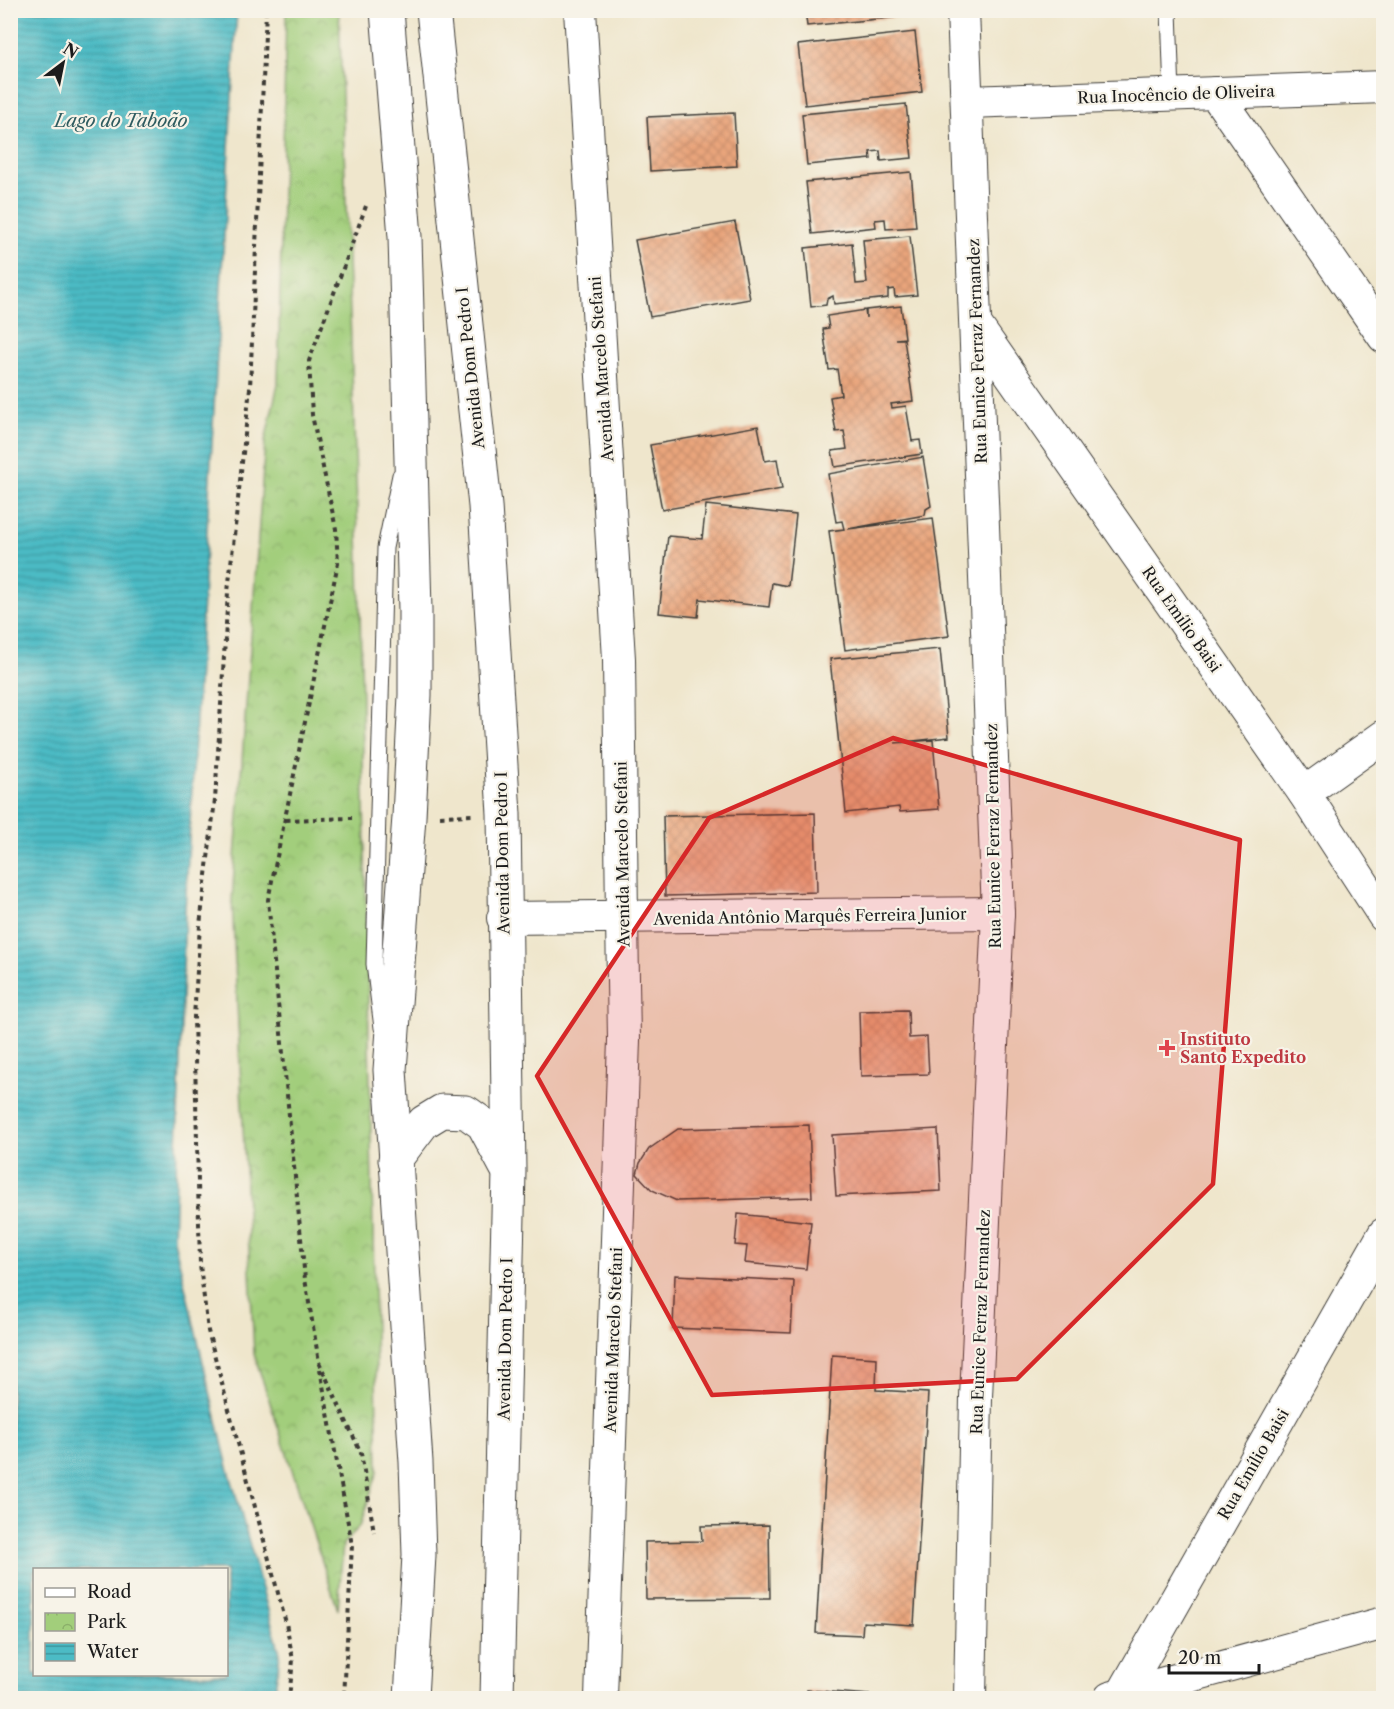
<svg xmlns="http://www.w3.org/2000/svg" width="1394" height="1709" viewBox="0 0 1394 1709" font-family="'Libre Caslon Text',serif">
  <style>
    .park { fill: url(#park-crowns); stroke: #5f754c; stroke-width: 1.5 }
    .water { fill: url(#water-rules); stroke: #346c70; stroke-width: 1.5; fill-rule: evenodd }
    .building { fill: url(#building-cross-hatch) }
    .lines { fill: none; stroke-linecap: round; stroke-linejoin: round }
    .lane-casing { stroke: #3c3a36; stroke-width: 17 }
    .street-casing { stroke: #3c3a36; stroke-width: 34 }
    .primary-casing { stroke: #3c3a36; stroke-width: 35 }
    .path { stroke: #3c3a36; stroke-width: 4; stroke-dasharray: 4.5 4.5; stroke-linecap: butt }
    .lane { stroke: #fff; stroke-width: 15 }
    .street { stroke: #fff; stroke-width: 32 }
    .primary { stroke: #fff; stroke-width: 33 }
    .marked { fill: #d62828; fill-opacity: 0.2; stroke: #d62828; stroke-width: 4.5; stroke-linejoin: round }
    .health-dot { fill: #e0444e; stroke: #f7f3e8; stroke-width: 2 }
    .labels { text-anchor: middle; stroke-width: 4.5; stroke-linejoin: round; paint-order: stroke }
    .street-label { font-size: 16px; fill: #1c1c1c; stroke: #f7f3e8 }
    .health-label { font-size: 16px; font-weight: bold; fill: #be3a42; stroke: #f7f3e8; text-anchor: start }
    .water-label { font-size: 18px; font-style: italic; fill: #2f5c60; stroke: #f7f3e8 }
  </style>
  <defs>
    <pattern id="park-crowns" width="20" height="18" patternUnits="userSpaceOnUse" patternTransform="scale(1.5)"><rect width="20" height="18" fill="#a2ce7b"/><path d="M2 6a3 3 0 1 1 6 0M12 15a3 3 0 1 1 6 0" fill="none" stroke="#8bb06a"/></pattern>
    <pattern id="water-rules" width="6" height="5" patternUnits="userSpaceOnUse" patternTransform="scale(1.5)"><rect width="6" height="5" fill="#4cbbc5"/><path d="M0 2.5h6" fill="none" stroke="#3e979f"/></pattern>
    <pattern id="building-cross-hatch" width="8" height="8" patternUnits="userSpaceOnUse" patternTransform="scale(1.5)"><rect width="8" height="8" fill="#e9a57c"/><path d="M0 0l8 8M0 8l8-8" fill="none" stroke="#c78d6b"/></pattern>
  </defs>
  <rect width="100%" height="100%" fill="#f7f3e8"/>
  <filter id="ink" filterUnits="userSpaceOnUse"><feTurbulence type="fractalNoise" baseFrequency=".0167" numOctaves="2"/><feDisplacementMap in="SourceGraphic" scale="12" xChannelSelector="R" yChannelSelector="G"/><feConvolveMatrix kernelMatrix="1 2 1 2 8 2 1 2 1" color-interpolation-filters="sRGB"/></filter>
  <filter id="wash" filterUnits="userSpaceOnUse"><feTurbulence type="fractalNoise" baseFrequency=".008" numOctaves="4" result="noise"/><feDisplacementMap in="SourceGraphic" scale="24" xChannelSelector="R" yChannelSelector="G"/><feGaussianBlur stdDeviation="1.35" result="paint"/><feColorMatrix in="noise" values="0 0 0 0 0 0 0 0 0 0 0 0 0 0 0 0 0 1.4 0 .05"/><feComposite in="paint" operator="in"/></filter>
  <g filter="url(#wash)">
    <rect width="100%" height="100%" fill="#efe6cc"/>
    <polygon class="park" points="286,11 339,11 359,562 378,1471 360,1526 343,1544 338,1610 254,1354 232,900 265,441 278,384"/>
    <path class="water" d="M 11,10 L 237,11 L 185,911 L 174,1240 L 227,1463 L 280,1653 L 274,1698 L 11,1698 ZM 34,1570 L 226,1570 L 226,1674 L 34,1674 Z"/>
    <g id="blocks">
      <g class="building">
        <polygon points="805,10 907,10 908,16 807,26"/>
        <polygon points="915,32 922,92 805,105 798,45"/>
        <polygon points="906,104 912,158 881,161 880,151 870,152 871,159 807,165 802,114"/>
        <polygon points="734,113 737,166 650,171 647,117"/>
        <polygon points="911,172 916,227 886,229 885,219 875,220 876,227 812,234 806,182"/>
        <polygon points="735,222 750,299 650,317 635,240"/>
        <polygon points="910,236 917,295 895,297 894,289 888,290 888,298 834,304 833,296 827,299 826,305 811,307 805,248 852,243 856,284 867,283 863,240"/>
        <polygon points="901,306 905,338 896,339 904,339 913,401 891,404 892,408 906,406 912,441 920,440 922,454 835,467 832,451 847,449 844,431 836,432 830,397 841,395 837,369 829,370 823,329 829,328 827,316 865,310 866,318 866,310"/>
        <polygon points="758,426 765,461 777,459 782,489 662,510 650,445"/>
        <polygon points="923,457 931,506 926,509 925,515 848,529 933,518 949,636 845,650 829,531 844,529 842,521 836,522 828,474"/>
        <polygon points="706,505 796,515 788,586 772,583 769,607 700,599 698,617 659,613 668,536 702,539"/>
        <polygon points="940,649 949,737 895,743 933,740 939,809 900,812 899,807 846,813 830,659"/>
        <polygon points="815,813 817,892 665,896 663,816"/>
        <polygon points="908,1010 909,1038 927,1037 929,1074 861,1076 859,1011"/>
        <polygon points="809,1125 812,1197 677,1201 652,1190 637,1174 640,1163 649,1149 678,1129"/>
        <polygon points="938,1129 941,1191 836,1196 832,1135"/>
        <polygon points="738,1214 811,1222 806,1269 745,1263 747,1246 735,1245"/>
        <polygon points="675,1275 794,1281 791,1333 673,1328"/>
        <polygon points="832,1355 877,1358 876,1390 928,1393 914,1625 863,1622 862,1635 816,1633"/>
        <polygon points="769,1525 770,1598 646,1599 645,1542 702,1541 701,1526"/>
        <polygon points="807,1690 896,1697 895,1698 807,1698"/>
      </g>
    </g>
  </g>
  <g filter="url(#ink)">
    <use href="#blocks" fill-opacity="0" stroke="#3c3a36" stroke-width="1.5"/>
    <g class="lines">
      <defs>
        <g id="lane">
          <polyline points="1169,10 1172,95"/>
          <polyline points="382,1028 374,964 385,548 400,475"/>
        </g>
        <g id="street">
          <polyline points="580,10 619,659 622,919 624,1040 601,1698"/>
          <polyline points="963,10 998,913 976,1397 970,1698"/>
          <polyline points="1215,93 1384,337"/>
          <polyline points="968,102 1384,87"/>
          <polyline points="976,325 1304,793 1384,916"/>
          <polyline points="1304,793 1384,736"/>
          <polyline points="503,918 998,913"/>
          <polyline points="1122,1695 1384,1234"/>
          <polyline points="1110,1698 1384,1623"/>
        </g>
        <g id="primary">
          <polyline points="387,10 405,237 415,610 415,695 409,817 390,1070 416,1462 419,1555 411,1698"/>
          <polyline points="433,10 485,506 504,814 509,1171 497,1698"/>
          <polyline points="395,1160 424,1122 442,1111 466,1112 483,1124 506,1167"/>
        </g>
      </defs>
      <use href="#lane" class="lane-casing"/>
      <use href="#street" class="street-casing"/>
      <use href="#primary" class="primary-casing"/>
      <g class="path">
        <polyline points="266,10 250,388 228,592 215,800 200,925 194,1017 200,1265 208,1331 286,1623 293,1660 289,1698"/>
        <polyline points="366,206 309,361 312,415 336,529 338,563 268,900 305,1279 319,1362 361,1453 374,1532"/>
        <polyline points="440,816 475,815"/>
        <polyline points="286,820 352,818"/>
        <polyline points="320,1369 352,1545 344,1698"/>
      </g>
      <use href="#lane" class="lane"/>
      <use href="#street" class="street"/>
      <use href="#primary" class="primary"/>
    </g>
  </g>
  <path class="marked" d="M 893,738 L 1240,840 L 1213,1184 L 1017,1379 L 712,1395 L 537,1076 L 709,818 Z"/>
  <path class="health-dot" d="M1164 1039h6v6h6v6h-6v6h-6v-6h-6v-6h6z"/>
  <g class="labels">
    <g class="street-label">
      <text transform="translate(1176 94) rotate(-2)" y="6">Rua Inocêncio de Oliveira</text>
      <text transform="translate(977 351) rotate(-92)" y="6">Rua Eunice Ferraz Fernandez</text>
      <text transform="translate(470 368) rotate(-96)" y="6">Avenida Dom Pedro I</text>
      <text transform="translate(601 369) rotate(-94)" y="6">Avenida Marcelo Stefani</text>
      <text transform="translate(1182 619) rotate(55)" y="6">Rua Emílio Baisi</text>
      <text transform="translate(993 836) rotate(-91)" y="6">Rua Eunice Ferraz Fernandez</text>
      <text transform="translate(502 853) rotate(-91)" y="6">Avenida Dom Pedro I</text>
      <text transform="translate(622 854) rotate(-91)" y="6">Avenida Marcelo Stefani</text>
      <text transform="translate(810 916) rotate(-1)" y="6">Avenida Antônio Marquês Ferreira Junior</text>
      <text transform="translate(980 1322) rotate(-88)" y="6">Rua Eunice Ferraz Fernandez</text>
      <text transform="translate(505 1339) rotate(-89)" y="6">Avenida Dom Pedro I</text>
      <text transform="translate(613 1340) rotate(-88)" y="6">Avenida Marcelo Stefani</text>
      <text transform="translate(1253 1464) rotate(-60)" y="6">Rua Emílio Baisi</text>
    </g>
    <g class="health-label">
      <text x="1180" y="1045">Instituto<tspan x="1180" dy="18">Santo Expedito</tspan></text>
    </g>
    <g class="water-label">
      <text x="121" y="127">Lago do Taboão</text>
    </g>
  </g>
  <rect width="1394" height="1709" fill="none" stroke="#f7f3e8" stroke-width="36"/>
  <rect x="33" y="1568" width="195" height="108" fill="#f7f3e8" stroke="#9f9d96" stroke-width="1.5"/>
  <rect x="45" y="1588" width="30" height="9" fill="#ffffff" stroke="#9f9d96" stroke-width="1.5"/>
  <text x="87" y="1598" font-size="18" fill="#1c1c1c">Road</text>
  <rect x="45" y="1613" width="30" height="18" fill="url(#park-crowns)" stroke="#9f9d96" stroke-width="1.5"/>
  <text x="87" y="1628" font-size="18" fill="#1c1c1c">Park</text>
  <rect x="45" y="1643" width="30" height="18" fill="url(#water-rules)" stroke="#9f9d96" stroke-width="1.5"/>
  <text x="87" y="1658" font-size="18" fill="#1c1c1c">Water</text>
  <g transform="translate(63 63) rotate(32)" stroke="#f7f3e8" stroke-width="4.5" paint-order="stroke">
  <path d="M0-4.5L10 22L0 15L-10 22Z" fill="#1c1c1c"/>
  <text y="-9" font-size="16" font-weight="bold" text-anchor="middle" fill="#1c1c1c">N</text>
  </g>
  <path d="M1169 1664v9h90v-9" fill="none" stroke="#1c1c1c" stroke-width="3"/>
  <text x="1178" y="1664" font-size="18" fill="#1c1c1c" stroke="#f7f3e8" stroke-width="4.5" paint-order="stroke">20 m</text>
</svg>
